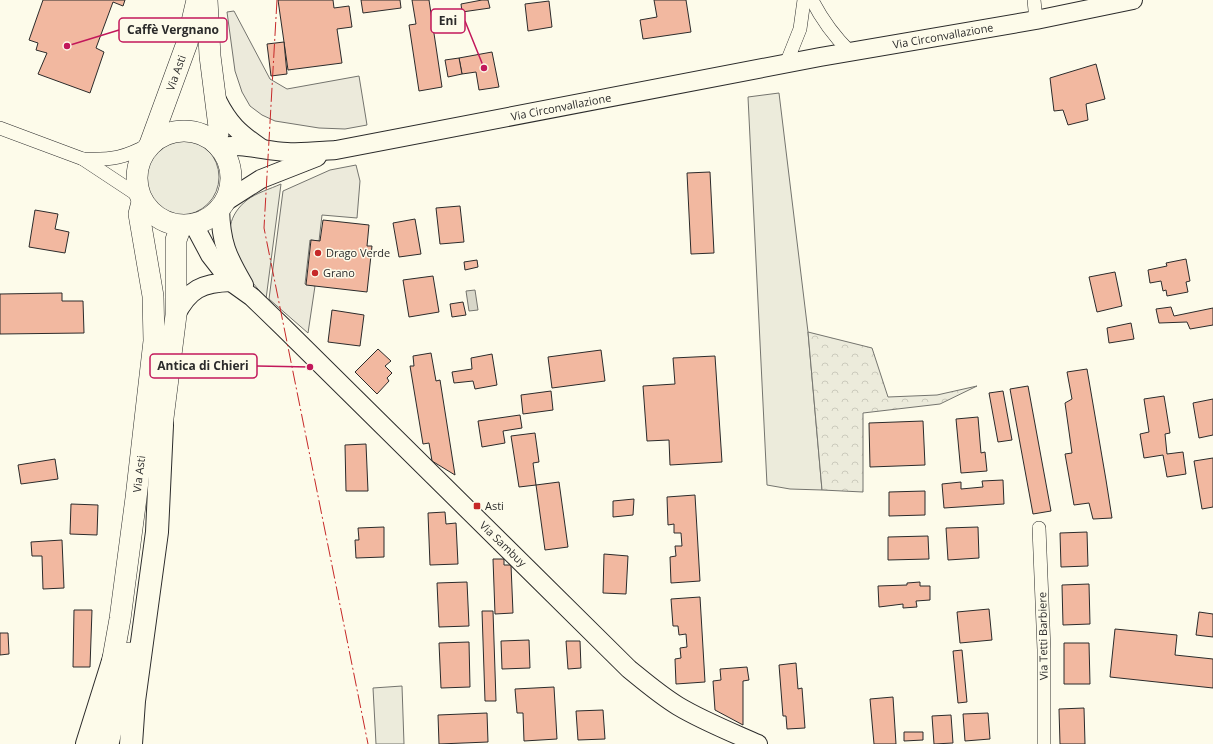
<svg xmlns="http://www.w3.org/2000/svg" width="1213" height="744" viewBox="0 0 1213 744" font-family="'Open Sans',sans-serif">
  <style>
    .grass { fill: #ecebdb; stroke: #74746e }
    .forest { fill: url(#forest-crowns); stroke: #74746e }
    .parking { fill: #eceadb; stroke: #74746e }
    .water { fill: #d8d7c9; stroke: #74746e }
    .building { fill: #f2b8a0; stroke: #2b2b2b }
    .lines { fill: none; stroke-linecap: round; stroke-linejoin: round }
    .street-casing { stroke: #2b2b2b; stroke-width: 14 }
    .secondary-casing { stroke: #2b2b2b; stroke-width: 20 }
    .primary-casing { stroke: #2b2b2b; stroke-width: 22 }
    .highway-casing { stroke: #2b2b2b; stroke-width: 24 }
    .street { stroke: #fdfbea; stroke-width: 13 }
    .secondary { stroke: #fdfbea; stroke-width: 18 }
    .primary { stroke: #fdfbea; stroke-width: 21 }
    .highway { stroke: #fdfbea; stroke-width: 22 }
    .power { stroke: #c62828; stroke-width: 1; stroke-dasharray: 14 3 2 3; stroke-linecap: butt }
    .poi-dot { fill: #c62828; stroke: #fdfbea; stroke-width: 1.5 }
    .labels { text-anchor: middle; stroke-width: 3; stroke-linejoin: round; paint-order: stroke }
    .street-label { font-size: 11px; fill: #2b2b2b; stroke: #fdfbea }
    .poi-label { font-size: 11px; fill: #2b2b2b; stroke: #fdfbea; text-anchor: start }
    .leader { fill: none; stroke: #c2185b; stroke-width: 1.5 }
    .callout-dot { fill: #c2185b; stroke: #fdfbea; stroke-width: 1.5 }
    .callout { fill: #fdfbea; stroke: #c2185b; stroke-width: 1.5 }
    .callout-label { font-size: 12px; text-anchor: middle; font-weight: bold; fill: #2b2b2b }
  </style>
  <defs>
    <pattern id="forest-crowns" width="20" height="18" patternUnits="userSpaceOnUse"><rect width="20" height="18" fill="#ecebdb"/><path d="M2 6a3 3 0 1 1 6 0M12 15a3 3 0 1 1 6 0" fill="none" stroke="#cbcabc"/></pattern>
  </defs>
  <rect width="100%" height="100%" fill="#fdfbea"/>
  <g class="grass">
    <polygon points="779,93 808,332 822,490 790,489 767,485 748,97"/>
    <circle cx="181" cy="177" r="38"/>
    <path d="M 281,184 L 266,299 C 243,271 209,231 247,200 C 256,193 270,189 281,184 Z"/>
    <polygon points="402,686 404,744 376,744 373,688"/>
  </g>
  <polygon class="forest" points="808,332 872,348 888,397 937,395 977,386 940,404 863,413 863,492 822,490"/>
  <g class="parking">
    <polygon points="234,11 270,79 287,89 359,76 367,125 345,129 319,128 275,121 262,115 250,106 242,92 235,71 227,12"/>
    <polygon points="356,165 360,181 357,218 322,215 319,241 310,240 305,284 315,286 308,333 269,299 283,191 330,170"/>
  </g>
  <polygon class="water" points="475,290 478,310 469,311 466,291"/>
  <g class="building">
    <polygon points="43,0 125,0 123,6 113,2 96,48 104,52 90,93 38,74 47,53 36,50 38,43 29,40"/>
    <polygon points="278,0 333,0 334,8 349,6 352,27 337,29 342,63 288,70"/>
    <polygon points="361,0 400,0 401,8 363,13"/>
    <polygon points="412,0 429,0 442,87 419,91 409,25 416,24"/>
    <polygon points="482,0 488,0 490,8 462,12 461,4"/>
    <polygon points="654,0 686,0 691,32 643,39 640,20 657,17"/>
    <polygon points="549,1 552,27 528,31 525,4"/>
    <polygon points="284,42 287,74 271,76 267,44"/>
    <polygon points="492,52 499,87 479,90 476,72 462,74 459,58"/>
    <polygon points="459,58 462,74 448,77 445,60"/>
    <polygon points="1096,64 1105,99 1086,104 1088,120 1068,125 1063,110 1054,111 1050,78"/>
    <polygon points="710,172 714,253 691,254 687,173"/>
    <polygon points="460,206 464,242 440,244 436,208"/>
    <polygon points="35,210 58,214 55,229 69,232 65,253 29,247"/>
    <polygon points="415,219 421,254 399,257 393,223"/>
    <polygon points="323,220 369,225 367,246 372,246 367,292 306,285 311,240 320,241"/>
    <polygon points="1186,259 1190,281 1186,282 1188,292 1167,296 1166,290 1163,291 1161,281 1150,283 1148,270 1167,266 1166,263"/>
    <polygon points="477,260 478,267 465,270 464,262"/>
    <polygon points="1115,272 1122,306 1097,312 1089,277"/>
    <polygon points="433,276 439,312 409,317 403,280"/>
    <polygon points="62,293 62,301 83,301 84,333 0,334 0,294"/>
    <polygon points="463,302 466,315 452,317 450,304"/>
    <polygon points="1171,307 1174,316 1213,308 1213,325 1190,329 1187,322 1159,323 1156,309"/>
    <polygon points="332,310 364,315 360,346 328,342"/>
    <polygon points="1131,323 1134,339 1109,343 1107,328"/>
    <polygon points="378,349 391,361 385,366 392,373 387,378 389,381 377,394 355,372"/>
    <polygon points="601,350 605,381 552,388 548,357"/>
    <polygon points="431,353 436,381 440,380 455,475 432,461 429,443 423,444 410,366 414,366 413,356"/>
    <polygon points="492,354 497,385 475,389 473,381 454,383 452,372 472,369 471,358"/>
    <polygon points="715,356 722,462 670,465 669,440 647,441 643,386 675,384 673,358"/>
    <polygon points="1087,369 1106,480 1112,518 1093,519 1089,503 1074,505 1065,454 1072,453 1065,403 1072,399 1067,372"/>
    <polygon points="1028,386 1051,511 1033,514 1010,389"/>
    <polygon points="551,391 553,410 523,414 521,395"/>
    <polygon points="1003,391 1012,440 998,442 989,393"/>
    <polygon points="1164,396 1170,433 1165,434 1167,454 1183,452 1186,474 1167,477 1163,455 1144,458 1140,434 1149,432 1144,399"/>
    <polygon points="1213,399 1213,435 1199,438 1193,403"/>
    <polygon points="520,415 522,428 503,431 505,443 482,447 478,421"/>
    <polygon points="978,417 981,453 985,452 987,471 961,473 956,419"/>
    <polygon points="923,421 925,465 870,467 869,423"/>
    <polygon points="535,433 539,462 533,463 536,485 519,487 511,436"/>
    <polygon points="366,444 368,491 346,491 345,445"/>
    <polygon points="1213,458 1213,507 1202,509 1194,461"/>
    <polygon points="55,459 58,479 21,484 18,465"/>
    <polygon points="1003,480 1004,504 944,508 942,484 961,482 961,489 983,487 982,481"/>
    <polygon points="559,482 568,547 545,550 536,485"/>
    <polygon points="925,491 925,515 889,516 889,492"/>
    <polygon points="695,495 700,581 671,583 670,557 676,556 675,546 682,546 681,533 674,533 674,524 668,525 667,497"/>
    <polygon points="634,499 633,515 613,517 613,501"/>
    <polygon points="71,504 98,505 97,535 70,534"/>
    <polygon points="445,512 446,524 456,523 458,564 430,565 428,513"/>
    <polygon points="384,527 384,557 356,558 355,540 359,540 358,528"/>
    <polygon points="978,527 979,558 948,560 946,528"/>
    <polygon points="1087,532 1088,566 1061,567 1060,533"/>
    <polygon points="928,536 929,559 888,560 888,537"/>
    <polygon points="62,540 64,588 43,589 42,556 32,556 31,542"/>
    <polygon points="604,554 628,556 626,594 603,593"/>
    <polygon points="493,559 504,559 504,565 511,565 513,613 495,614"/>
    <polygon points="467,582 469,626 439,627 437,583"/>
    <polygon points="920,582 920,586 930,586 930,600 916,601 917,607 903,608 903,604 879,607 878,586 907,585 907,583"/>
    <polygon points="1089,584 1090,624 1063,625 1062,585"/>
    <polygon points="700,597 705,682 676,684 675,659 681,658 680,648 687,647 686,634 679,635 678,626 673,626 671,599"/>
    <polygon points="989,609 992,640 960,643 957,612"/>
    <polygon points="74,610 92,610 90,667 73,667"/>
    <polygon points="482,611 493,611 496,701 485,701"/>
    <polygon points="1199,612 1213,614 1213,637 1196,635"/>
    <polygon points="1115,629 1177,635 1175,655 1213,659 1213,688 1110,677"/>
    <polygon points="0,633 8,633 9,654 0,655"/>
    <polygon points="529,640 530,668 502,669 501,641"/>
    <polygon points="566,641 580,641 581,668 568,669"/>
    <polygon points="469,642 470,687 441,688 439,643"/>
    <polygon points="1064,643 1089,643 1090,684 1064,684"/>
    <polygon points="962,650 967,702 958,703 953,651"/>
    <polygon points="796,663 798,689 802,688 805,728 787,729 786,716 783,716 779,665"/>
    <polygon points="747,667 749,680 743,681 743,725 715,710 713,681 721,680 720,669"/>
    <polygon points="554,687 557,739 524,741 523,713 517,713 515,689"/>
    <polygon points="893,697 896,744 874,744 870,699"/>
    <polygon points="1084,708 1085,744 1060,744 1059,709"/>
    <polygon points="603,710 605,739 578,740 576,711"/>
    <polygon points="487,713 488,742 439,744 438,715"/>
    <polygon points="988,713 990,739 965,741 963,714"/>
    <polygon points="951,715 953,743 934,744 932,716"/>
    <polygon points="904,732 923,732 923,740 904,741"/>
  </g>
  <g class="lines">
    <defs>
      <g id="street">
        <path d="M 812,0 C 822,20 834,36 850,52"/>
        <polyline points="1034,0 1036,20"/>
        <polyline points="786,64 800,29 804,0"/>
        <polyline points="0,128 83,159 139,196"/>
        <path d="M 83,159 C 113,160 124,158 150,144"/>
        <polyline points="1039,528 1044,650 1044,744"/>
      </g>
      <g id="secondary">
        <path d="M 217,100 C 229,124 239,133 261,148"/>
        <path d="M 219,147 C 241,143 265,151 287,152 C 303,153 320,151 336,150 L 820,57 L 1036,20 L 1133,0"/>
        <polyline points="225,202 261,179 317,157"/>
        <path d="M 220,209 C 221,243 227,256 244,285"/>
        <path d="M 194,225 L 210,255 L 231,282 L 252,297 L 283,327 L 629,669 C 645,682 660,695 678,706 C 703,721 731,732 758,744"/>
        <path d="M 176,315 C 189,289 202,283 231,282"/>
      </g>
      <g id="primary">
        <polyline points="207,0 210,56 219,127 216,143"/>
        <circle cx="184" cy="178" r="47"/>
        <polyline points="150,144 187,43 197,0"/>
        <polyline points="160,442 176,315 176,240 181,226"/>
        <polyline points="110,675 120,619 136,498 154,341 153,296 139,214 142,202"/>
        <polyline points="108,744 129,653"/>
      </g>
      <g id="highway">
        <polyline points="87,744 114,658"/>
        <polyline points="131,744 134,701 157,532 162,425"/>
      </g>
    </defs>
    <use href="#street" class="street-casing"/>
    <use href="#secondary" class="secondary-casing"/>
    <use href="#primary" class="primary-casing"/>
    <use href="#highway" class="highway-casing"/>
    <use href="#street" class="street"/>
    <use href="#secondary" class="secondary"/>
    <use href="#primary" class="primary"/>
    <use href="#highway" class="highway"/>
    <polyline class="power" points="277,0 264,228 368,744"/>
  </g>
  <g class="poi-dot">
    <circle cx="318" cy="253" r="4"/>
    <circle cx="315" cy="273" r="4"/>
    <rect x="473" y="502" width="8" height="8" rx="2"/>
  </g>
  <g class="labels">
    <g class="street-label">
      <text transform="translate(943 36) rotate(-10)" y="4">Via Circonvallazione</text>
      <text transform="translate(176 73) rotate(-70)" y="4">Via Asti</text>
      <text transform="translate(561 107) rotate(-11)" y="4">Via Circonvallazione</text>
      <text transform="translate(139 474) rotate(-83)" y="4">Via Asti</text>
      <text transform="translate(503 544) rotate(44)" y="4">Via Sambuy</text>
      <text transform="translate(1043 636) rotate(-91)" y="4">Via Tetti Barbiere</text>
    </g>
    <g class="poi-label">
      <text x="326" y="257">Drago Verde</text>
      <text x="323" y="277">Grano</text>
      <text x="485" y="510">Asti</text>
    </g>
  </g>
  <path class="leader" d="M484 68L465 21M67 46L119 30M310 367L257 366"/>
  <g class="callout-dot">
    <circle cx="484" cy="68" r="4"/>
    <circle cx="67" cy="46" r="4"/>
    <circle cx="310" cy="367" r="4"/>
  </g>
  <g class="callout">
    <rect x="431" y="9" width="34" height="24" rx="4"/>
    <rect x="119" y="18" width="108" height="24" rx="4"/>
    <rect x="150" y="354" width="107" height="24" rx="4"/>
  </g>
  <g class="callout-label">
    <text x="448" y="25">Eni</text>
    <text x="173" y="34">Caffè Vergnano</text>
    <text x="203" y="370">Antica di Chieri</text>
  </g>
</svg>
